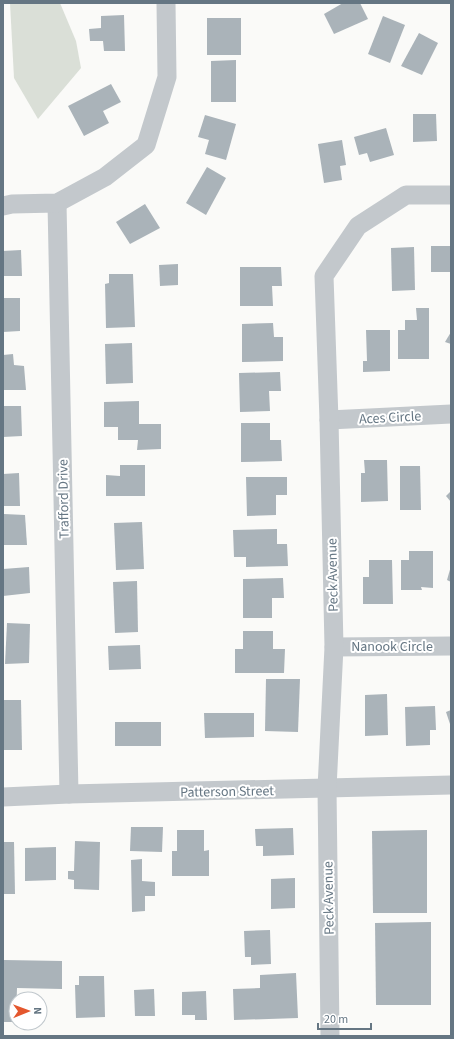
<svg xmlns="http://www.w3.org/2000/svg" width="454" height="1039" viewBox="0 0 454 1039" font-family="'Source Sans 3',sans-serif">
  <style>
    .green { fill: #dadfd7 }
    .building { fill: #aab3b9 }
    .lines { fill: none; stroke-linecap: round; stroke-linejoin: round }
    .street { stroke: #c3c8cc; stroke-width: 19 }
    .labels { text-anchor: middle; stroke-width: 4; stroke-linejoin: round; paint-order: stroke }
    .street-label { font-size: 14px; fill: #657683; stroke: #fff }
  </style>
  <rect width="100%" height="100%" fill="#fafaf8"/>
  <polygon class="green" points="10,3 60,3 76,41 81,68 38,119 14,78"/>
  <g class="building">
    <polygon points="343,3 360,3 368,19 334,34 324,14"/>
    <polygon points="124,15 125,51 104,51 103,41 90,41 89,29 101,28 101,16"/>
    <polygon points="383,16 405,25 390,63 368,54"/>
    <rect x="207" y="18" width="34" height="37"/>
    <polygon points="419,33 438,43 422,75 401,66"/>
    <polygon points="236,60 236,102 211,102 211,61"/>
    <polygon points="111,84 121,102 103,111 109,123 84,136 68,106"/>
    <polygon points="413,114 436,114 437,141 413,142"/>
    <polygon points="205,115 236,124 226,160 205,154 209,140 198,137"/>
    <polygon points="386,128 394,155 370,162 367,153 359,155 354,137"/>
    <polygon points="342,140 346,165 340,166 342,180 324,183 318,144"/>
    <polygon points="207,167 226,178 206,215 186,203"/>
    <polygon points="145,204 160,228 130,244 116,222"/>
    <rect x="431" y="246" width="20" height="26"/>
    <polygon points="414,247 415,290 392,291 391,248"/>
    <polygon points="21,250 22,276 3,276 3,251"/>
    <polygon points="178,264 178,285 160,286 159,265"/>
    <polygon points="240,267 281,267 282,286 272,286 273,306 240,306"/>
    <polygon points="109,274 133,274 135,327 106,328 105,284 109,283"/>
    <polygon points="3,298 20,298 20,331 3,332"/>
    <polygon points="416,308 429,308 429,359 398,359 398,330 405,330 405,320 417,320"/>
    <polygon points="273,323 274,337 283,337 283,361 242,362 242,324"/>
    <polygon points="366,330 390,330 390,371 363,372 363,361 367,361"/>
    <polygon points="451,332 451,344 445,342"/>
    <polygon points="132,343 133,383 106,384 105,344"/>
    <polygon points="13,354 14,365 24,366 26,390 3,390 3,355"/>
    <polygon points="280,372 281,391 269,391 270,411 240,412 239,373"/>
    <polygon points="139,401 139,424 161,424 161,449 137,450 138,440 118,440 118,427 104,427 104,402"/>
    <polygon points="3,406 21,406 22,436 3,437"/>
    <polygon points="241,423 270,423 270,440 281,440 282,461 241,462"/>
    <polygon points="364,460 387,460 388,501 361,502 361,473 365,473"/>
    <polygon points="120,465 145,465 145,496 106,496 106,475 120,476"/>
    <polygon points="400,466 420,466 421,510 400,510"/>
    <polygon points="19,473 20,506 3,506 3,474"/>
    <polygon points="246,477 287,477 287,495 276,495 276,515 247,516"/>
    <polygon points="451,491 451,502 446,496"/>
    <polygon points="4,514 25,515 27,545 3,545"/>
    <polygon points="142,522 144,569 116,570 114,523"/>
    <polygon points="277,529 277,544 287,544 288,566 246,567 246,557 234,557 233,530"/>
    <polygon points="409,551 433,551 433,588 421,587 422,590 401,590 401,560 409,560"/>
    <polygon points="369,560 392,560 393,604 363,604 363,577 369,577"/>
    <polygon points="451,566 451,582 447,580"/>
    <polygon points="29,567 30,593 3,596 3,569"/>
    <polygon points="283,578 284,598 272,598 272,618 243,618 243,579"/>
    <polygon points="137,581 138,632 115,633 113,582"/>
    <polygon points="7,623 30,624 29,663 5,664"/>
    <polygon points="243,631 273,631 273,649 285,649 284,673 235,673 235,649 243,649"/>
    <polygon points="140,645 141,669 109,670 108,646"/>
    <polygon points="266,679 300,679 298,732 265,731"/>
    <polygon points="387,694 388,735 365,736 365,695"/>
    <polygon points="3,700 21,700 22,750 3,750"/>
    <polygon points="435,706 436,730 430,730 430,745 406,746 405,707"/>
    <polygon points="451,710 451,727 446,712"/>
    <polygon points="204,713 254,713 254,737 205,738"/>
    <rect x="115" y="722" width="46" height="24"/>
    <polygon points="131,827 163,827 162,852 130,851"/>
    <polygon points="293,828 294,855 263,856 263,846 256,846 255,829"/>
    <polygon points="177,830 204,830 204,851 209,850 209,876 172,876 172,851 177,851"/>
    <polygon points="427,830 427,913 373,913 372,831"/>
    <polygon points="75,841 100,842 99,890 74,889 74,880 68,879 68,871 74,871"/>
    <polygon points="3,842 14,842 15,894 3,894"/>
    <polygon points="56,847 56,880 25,881 25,848"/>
    <polygon points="142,859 142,881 155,882 155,896 145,896 145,911 132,912 131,860"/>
    <polygon points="295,878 295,908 271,909 271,879"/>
    <polygon points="431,922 431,1005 376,1005 375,923"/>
    <polygon points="270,930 271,964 251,965 251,957 245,957 244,931"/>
    <polygon points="4,960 62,961 62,989 17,988 16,1022 3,1022"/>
    <polygon points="296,973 298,1018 234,1020 233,989 260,988 260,975"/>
    <polygon points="79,976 104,976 105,1017 76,1018 75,985 79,985"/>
    <polygon points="154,989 155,1016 135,1016 134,990"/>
    <polygon points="206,991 207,1020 195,1020 195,1015 182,1015 182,992"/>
  </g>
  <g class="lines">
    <g class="street">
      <polyline points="57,203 69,794"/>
      <polyline points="3,206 12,204 57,203 105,177 146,145 167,77 166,3"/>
      <polyline points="329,420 451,414"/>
      <polyline points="334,647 451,646"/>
      <polyline points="3,797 69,794 451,785"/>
      <polyline points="330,1036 327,788 334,647 329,420 324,276 358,226 406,195 451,195"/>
    </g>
  </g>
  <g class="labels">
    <g class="street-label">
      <text transform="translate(390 417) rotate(-3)" y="5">Aces Circle</text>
      <text transform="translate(63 499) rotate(-91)" y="5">Trafford Drive</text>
      <text transform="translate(332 575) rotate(-91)" y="5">Peck Avenue</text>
      <text x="392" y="651">Nanook Circle</text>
      <text transform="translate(227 791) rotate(-1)" y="5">Patterson Street</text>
      <text transform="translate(328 898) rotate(-91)" y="5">Peck Avenue</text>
    </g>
  </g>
  <rect width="454" height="1039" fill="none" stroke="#657683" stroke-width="8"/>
  <g transform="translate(28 1011) rotate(89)"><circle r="19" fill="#ffffff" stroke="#c1c8cd"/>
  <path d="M0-3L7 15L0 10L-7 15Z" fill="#e4572e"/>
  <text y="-6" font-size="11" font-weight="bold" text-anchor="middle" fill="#657683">N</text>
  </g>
  <path d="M318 1023v6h53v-6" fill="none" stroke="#657683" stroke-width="2"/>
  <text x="324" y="1023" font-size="12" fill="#657683" stroke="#ffffff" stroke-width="3" paint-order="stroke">20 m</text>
</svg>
